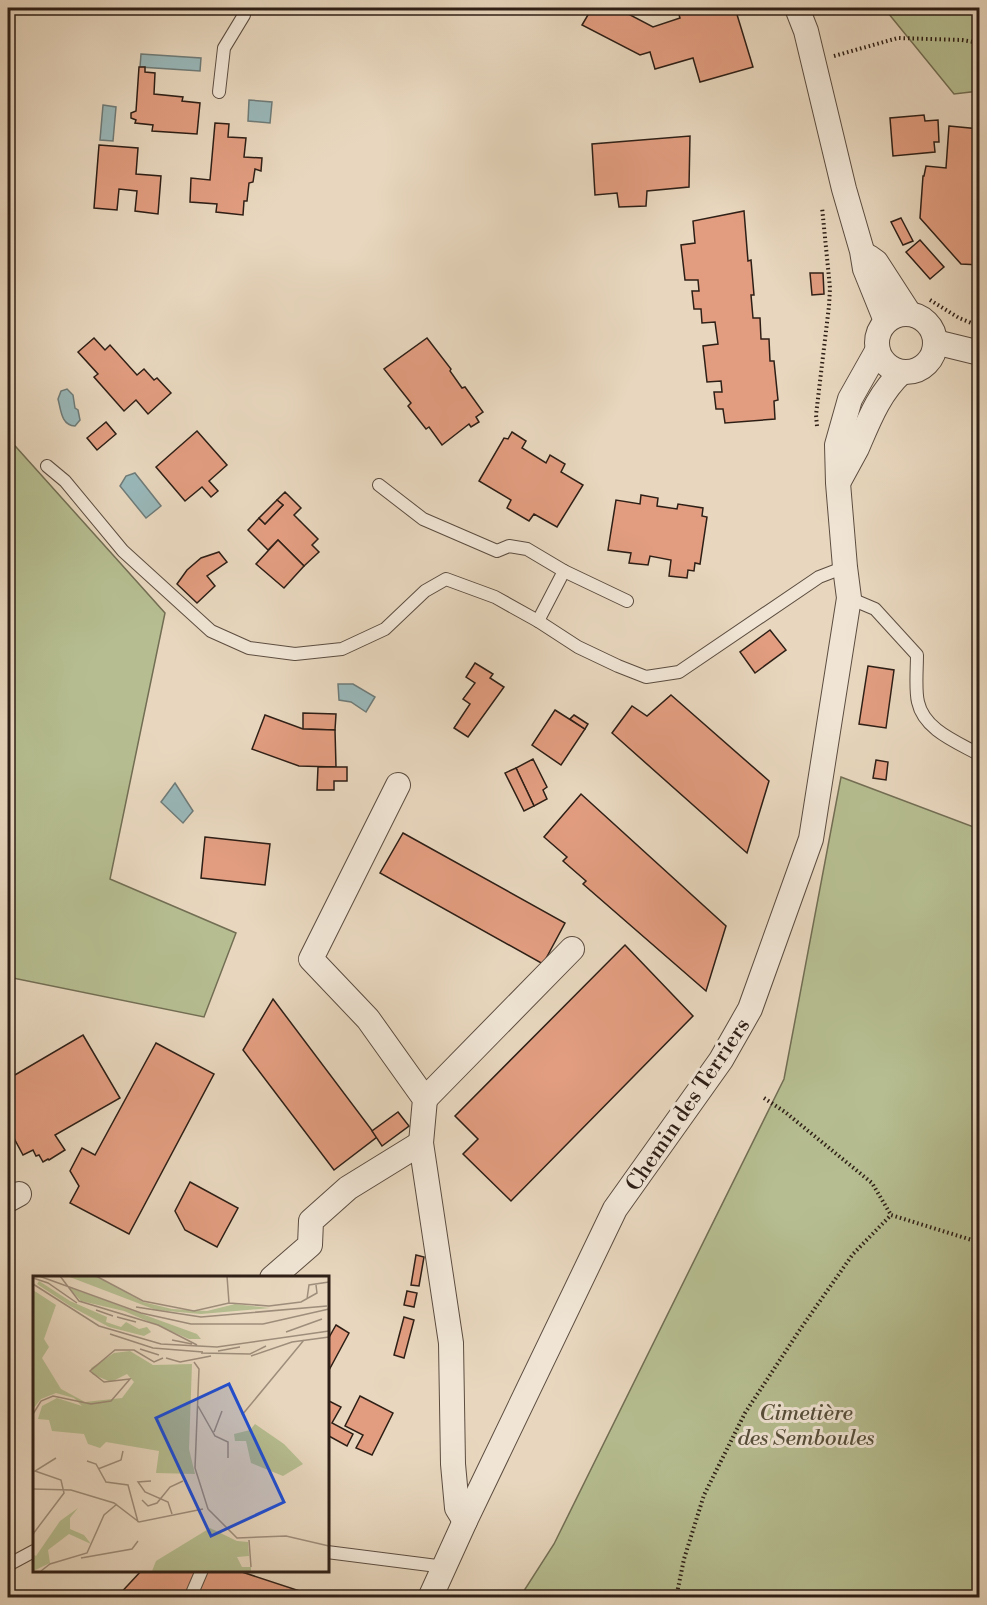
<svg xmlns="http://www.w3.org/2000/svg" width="987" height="1605" viewBox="0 0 987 1605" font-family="'Libre Bodoni',serif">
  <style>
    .green { fill: #b6be91; stroke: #726e54; stroke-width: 1.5 }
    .water { fill: #99b8ba; stroke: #6e7b78; stroke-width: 1.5 }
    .building { fill: #e29d80; stroke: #2e1f16; stroke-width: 1.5 }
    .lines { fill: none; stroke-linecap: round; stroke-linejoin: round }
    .lane-casing { stroke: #5c4d40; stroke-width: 14 }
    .street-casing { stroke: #5c4d40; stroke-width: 26 }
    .path { stroke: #2e1f16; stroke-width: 4; stroke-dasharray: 1.5 3; stroke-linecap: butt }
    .lane { stroke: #f0e5d5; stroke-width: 12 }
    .street { stroke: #f0e5d5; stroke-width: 24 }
    .labels { text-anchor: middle; stroke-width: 6; stroke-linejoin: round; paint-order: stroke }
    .street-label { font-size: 22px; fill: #2e1f16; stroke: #f0e5d5 }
    .park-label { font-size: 22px; font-style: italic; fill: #574f3b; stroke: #f0e5d5 }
    .inset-road { fill: none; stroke: #9e8d7b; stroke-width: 1.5 }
    .view { fill: #1d4ed8; fill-opacity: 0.15; stroke: #1d4ed8; stroke-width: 3 }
    .inset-edge { fill: none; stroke: #2e1f16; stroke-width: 3 }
  </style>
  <rect width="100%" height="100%" fill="#e8d7be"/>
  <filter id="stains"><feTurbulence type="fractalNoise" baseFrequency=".00333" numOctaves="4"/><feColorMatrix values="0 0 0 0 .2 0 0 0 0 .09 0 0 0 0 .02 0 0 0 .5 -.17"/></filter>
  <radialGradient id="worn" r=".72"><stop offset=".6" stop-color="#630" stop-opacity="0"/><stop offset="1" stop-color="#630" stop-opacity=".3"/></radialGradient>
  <g class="green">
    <polygon points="884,8 979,8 979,91 954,94"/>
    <polygon points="8,438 165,613 110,879 236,933 204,1017 13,978 8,980"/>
    <polygon points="841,777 979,829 979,1597 520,1597 554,1544 784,1079"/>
  </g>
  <g class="water">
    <polygon points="141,54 201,58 200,71 140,67"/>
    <polygon points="249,100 272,102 270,123 248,121"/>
    <polygon points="103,105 116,107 113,141 100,140"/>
    <path d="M 67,389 L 73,395 L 75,408 L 78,410 L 80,420 L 75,426 C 61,425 61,410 58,399 L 61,391 Z"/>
    <polygon points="135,473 161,506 146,518 120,486 126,476"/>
    <polygon points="338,684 353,684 375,697 366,712 351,702 339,700"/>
    <polygon points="175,783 193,811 183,823 161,802"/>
  </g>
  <g class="building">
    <polygon points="592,8 617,8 653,27 680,18 677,8 735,8 753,67 700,82 693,58 655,69 650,52 640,55 582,25"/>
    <polygon points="139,67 145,67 145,72 155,73 154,94 183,97 182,101 200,103 197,134 152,131 153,125 135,123 136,120 131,118 131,113 136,111"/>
    <polygon points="924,115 925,121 938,120 939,142 934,142 935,152 893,156 890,118"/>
    <polygon points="215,123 229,124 228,137 246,138 244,157 262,158 261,171 255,169 253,182 249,183 247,201 244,201 243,215 216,212 217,204 190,202 191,178 210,180"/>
    <polygon points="949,126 980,129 980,265 961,264 920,218 923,176 924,176 926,166 946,168"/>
    <polygon points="690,136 689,187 647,191 646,206 619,207 617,193 595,195 592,144"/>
    <polygon points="99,145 138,148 136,174 161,176 158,214 135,211 137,191 119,189 117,210 94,208"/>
    <polygon points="744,211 748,261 751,260 754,295 751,295 753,318 760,318 761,339 769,339 770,361 774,361 778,400 774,401 775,419 725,423 723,409 716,409 714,392 722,392 721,381 707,382 703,346 718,344 715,322 702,323 701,309 694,309 692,291 699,291 698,280 685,280 681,245 695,243 693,221"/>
    <polygon points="901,218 913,241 903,245 891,222"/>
    <polygon points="920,240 944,267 930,279 906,252"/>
    <polygon points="810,273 823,273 824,294 812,295"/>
    <polygon points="8,338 14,372 8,373"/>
    <polygon points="94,338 105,350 110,345 137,375 144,369 154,380 157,378 171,393 148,414 136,400 124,411 94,377 98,374 78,352"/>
    <polygon points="427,338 451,369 450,371 462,388 465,387 483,412 476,417 479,422 471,427 469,424 442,445 429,427 426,429 408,406 411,403 384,369"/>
    <polygon points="106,422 116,434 97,450 87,438"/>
    <polygon points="197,431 227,465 209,481 218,491 211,497 202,487 185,501 156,467"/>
    <polygon points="512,432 526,441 522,448 546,463 550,455 565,464 561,472 583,485 557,527 534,514 529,521 507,508 511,500 479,481 504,438 508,439"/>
    <polygon points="285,492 301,508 294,515 318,539 312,545 319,552 304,566 278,540 268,550 248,530 259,518 265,524 283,505 277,500"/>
    <polygon points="641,495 658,498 657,506 677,509 678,504 703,508 702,516 707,517 700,564 695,563 694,571 688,570 687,578 669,576 671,560 650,556 648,565 629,563 631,553 608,550 616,500 640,504"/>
    <polygon points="277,500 283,505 265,524 259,518"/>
    <polygon points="278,540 304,566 284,588 256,564"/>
    <polygon points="219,552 227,562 207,576 215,586 197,603 177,584 187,570 201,558"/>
    <polygon points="770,630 786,650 755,673 740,652"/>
    <polygon points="475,663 493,674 490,678 504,687 468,737 454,728 470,704 463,699 475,683 466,677"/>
    <polygon points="868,666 894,670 886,728 859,724"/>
    <polygon points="671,695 769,781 747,853 612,733 632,706 647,716"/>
    <polygon points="555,710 585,729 561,765 532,745"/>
    <polygon points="303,713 336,714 335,730 303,729"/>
    <polygon points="265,715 303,729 335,730 336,767 299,766 252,749"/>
    <polygon points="574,715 588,724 585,729 570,719"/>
    <polygon points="533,759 547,787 543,790 547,799 534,806 516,768"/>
    <polygon points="876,760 888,762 886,780 873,778"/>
    <polygon points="318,767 347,767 347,781 334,781 334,790 317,790"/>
    <polygon points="516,768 534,806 524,811 505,773"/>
    <polygon points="581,794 726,926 706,991 583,884 586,881 563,861 567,857 544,837"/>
    <polygon points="403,833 565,923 543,964 380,873"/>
    <polygon points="205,837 270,844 265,885 201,878"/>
    <polygon points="625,945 693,1016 511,1201 463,1154 478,1139 455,1116"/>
    <polygon points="273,999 377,1137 334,1170 243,1050"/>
    <polygon points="83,1035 120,1098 55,1135 65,1150 49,1160 48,1159 43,1162 39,1155 36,1156 33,1150 23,1155 8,1127 8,1079"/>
    <polygon points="156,1043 214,1074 129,1234 70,1203 79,1186 70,1171 82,1148 95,1155"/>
    <polygon points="398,1112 409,1126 382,1146 372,1131"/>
    <polygon points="190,1182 238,1208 217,1247 185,1230 175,1211"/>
    <polygon points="416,1255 424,1257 419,1286 411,1285"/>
    <polygon points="407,1291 417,1293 414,1307 404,1305"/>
    <polygon points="404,1317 414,1320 404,1358 394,1355"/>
    <polygon points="336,1325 349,1333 328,1372 327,1341"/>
    <polygon points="360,1396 393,1413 372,1455 356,1448 363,1435 345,1426"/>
    <polygon points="329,1401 341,1407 332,1423 353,1434 347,1446 327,1435 327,1406"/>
    <polygon points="142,1570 236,1570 321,1598 116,1598"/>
  </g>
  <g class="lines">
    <defs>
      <g id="lane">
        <polyline points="219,92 224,48 244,15 245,8"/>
        <polyline points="47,466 65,481 123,551 211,631 249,648 295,654 342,649 385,629 425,591 446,579 495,597 538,621 578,647 618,666 646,677 679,672 819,577 845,567"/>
        <polyline points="379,485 423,519 497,551 509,546 527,549 564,571 627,601"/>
        <path d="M 849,598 L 875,609 L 917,655 C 917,669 915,690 918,702 C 924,730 957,742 980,755"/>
        <polyline points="538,621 564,571"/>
        <polyline points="327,1552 445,1567"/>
        <polyline points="8,1565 34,1551"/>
        <polyline points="190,1598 202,1570"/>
      </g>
      <g id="street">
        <polyline points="797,8 806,31 844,189 862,251 865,269 886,321"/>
        <polyline points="869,257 876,262 909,313"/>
        <circle cx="906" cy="343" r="29"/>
        <polyline points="935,342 980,353"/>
        <path d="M 839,481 C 845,470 851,459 857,448 C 869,420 879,393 902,372"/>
        <polyline points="398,785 311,959 368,1019 425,1099 421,1143 451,1343 453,1464 457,1508 465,1521"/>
        <polyline points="425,1099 572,949"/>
        <polyline points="8,1200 19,1194"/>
        <polyline points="272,1278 310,1245 311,1221 348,1188 421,1143"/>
        <polyline points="430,1598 465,1521 615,1209 721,1060 750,1009 811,839 849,598 845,567 838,483 837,445 850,399 877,351"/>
      </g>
    </defs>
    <use href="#lane" class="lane-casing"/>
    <use href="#street" class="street-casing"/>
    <g class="path">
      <polyline points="834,56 898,38 962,40 980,43"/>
      <polyline points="930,300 959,318 979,326"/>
      <polyline points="817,426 816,415 829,306 830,288 822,207"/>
      <polyline points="764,1098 785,1112 872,1183 891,1215"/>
      <polyline points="676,1598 684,1559 704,1495 745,1413 799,1331 853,1254 891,1215 975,1241 980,1244"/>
      <polyline points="976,1598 980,1592"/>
    </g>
    <use href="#lane" class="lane"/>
    <use href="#street" class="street"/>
  </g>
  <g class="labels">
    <g class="street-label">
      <text transform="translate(687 1104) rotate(-56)" y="8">Chemin des Terriers</text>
    </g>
    <g class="park-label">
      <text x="806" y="1420">Cimetière<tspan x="806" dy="25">des Semboules</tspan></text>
    </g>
  </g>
  <g transform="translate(33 1276)">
    <rect width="296" height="296" fill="#e8d7be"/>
    <path d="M 34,0 L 63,0 L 110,26 L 139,33 L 174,35 L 202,28 L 237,32 L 168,38 L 123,34 ZM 6,5 L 37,25 L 74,41 L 73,46 L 88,51 L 93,46 L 106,53 L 114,51 L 118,56 L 111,60 L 76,51 L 37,30 L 4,8 ZM 35,11 L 164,58 L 168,63 L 156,63 L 91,35 L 48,25 ZM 0,14 L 23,29 L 11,63 L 16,71 L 9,82 L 28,113 L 52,126 L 89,122 L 101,106 L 94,98 L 78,106 L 59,98 L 58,92 L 81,77 L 97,75 L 120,89 L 159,88 L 156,173 L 162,198 L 123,197 L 126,175 L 73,166 L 67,172 L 55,168 L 51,158 L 19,155 L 16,144 L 5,143 L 9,130 L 24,122 L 49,130 L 41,122 L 23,117 L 8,123 L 0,133 ZM 222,148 L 251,168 L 270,188 L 250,200 L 218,187 L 213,165 L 202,165 L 201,158 L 217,154 ZM 45,232 L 37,242 L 37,253 L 51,259 L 58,268 L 36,258 L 15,274 L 17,287 L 0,295 L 0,278 L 3,280 L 27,245 ZM 177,252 L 204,265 L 215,266 L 216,280 L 204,281 L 209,291 L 218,291 L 218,295 L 119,295 L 123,285 Z" fill="#b6be91"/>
    <path class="inset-road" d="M 6,0 L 108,37 L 158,48 L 230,48 L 296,33M 27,0 L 46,25 L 125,49 L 164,69M 63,0 L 110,25 L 161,35 L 196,27 L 236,30 L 268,26 L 284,17 L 283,9M 194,0 L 196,27M 0,2 L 15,7 L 44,27M 0,8 L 66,50 L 128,68 L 184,71 L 296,55M 274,23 L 276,9 L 296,6M 103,31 L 168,41 L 294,30M 63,34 L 80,40M 84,41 L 103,46M 253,56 L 289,43M 77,58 L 120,72 L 170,76M 139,64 L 159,68M 107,73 L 126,79M 185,75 L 207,71M 168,77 L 217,78 L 233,70M 218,80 L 259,66 L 296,61M 133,82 L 147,86 L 178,80M 161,86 L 166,93 L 162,192 L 175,233M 165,130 L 182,160 L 195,166 L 195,182M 0,138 L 8,125 L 20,120 L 58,128 L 78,125 L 97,103 L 71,106 L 57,95 L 82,74 L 101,74 L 121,86 L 130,82M 209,139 L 271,64M 181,156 L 189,135M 54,185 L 63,188 L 73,206 L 95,209 L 105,246M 65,193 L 88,184 L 90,175M 118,205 L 105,206 L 112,216 L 135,226 L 139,238M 0,213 L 38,214 L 81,227 L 106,246 L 170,233M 109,224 L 115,230 L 124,227 L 137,211 L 150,205M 175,233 L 204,262 L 253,260 L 296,270M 0,258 L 31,217 L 28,204 L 2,195 L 23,182M 216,264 L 218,291M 48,282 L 99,273 L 105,265M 8,295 L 17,288 L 54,277 L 71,239 L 84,228"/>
    <path class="view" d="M 196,108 L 251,226 L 178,260 L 123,142 Z"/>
    <rect width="296" height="296" class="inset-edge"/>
  </g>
  <rect width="987" height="1605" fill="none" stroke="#e8d7be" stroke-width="30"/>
  <rect x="9" y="9" width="969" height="1587" fill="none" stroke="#2e1f16" stroke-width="3"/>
  <rect x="15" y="15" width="957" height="1575" fill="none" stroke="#2e1f16" stroke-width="1.5"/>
  <rect width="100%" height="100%" filter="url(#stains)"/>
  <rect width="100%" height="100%" fill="url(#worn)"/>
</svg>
